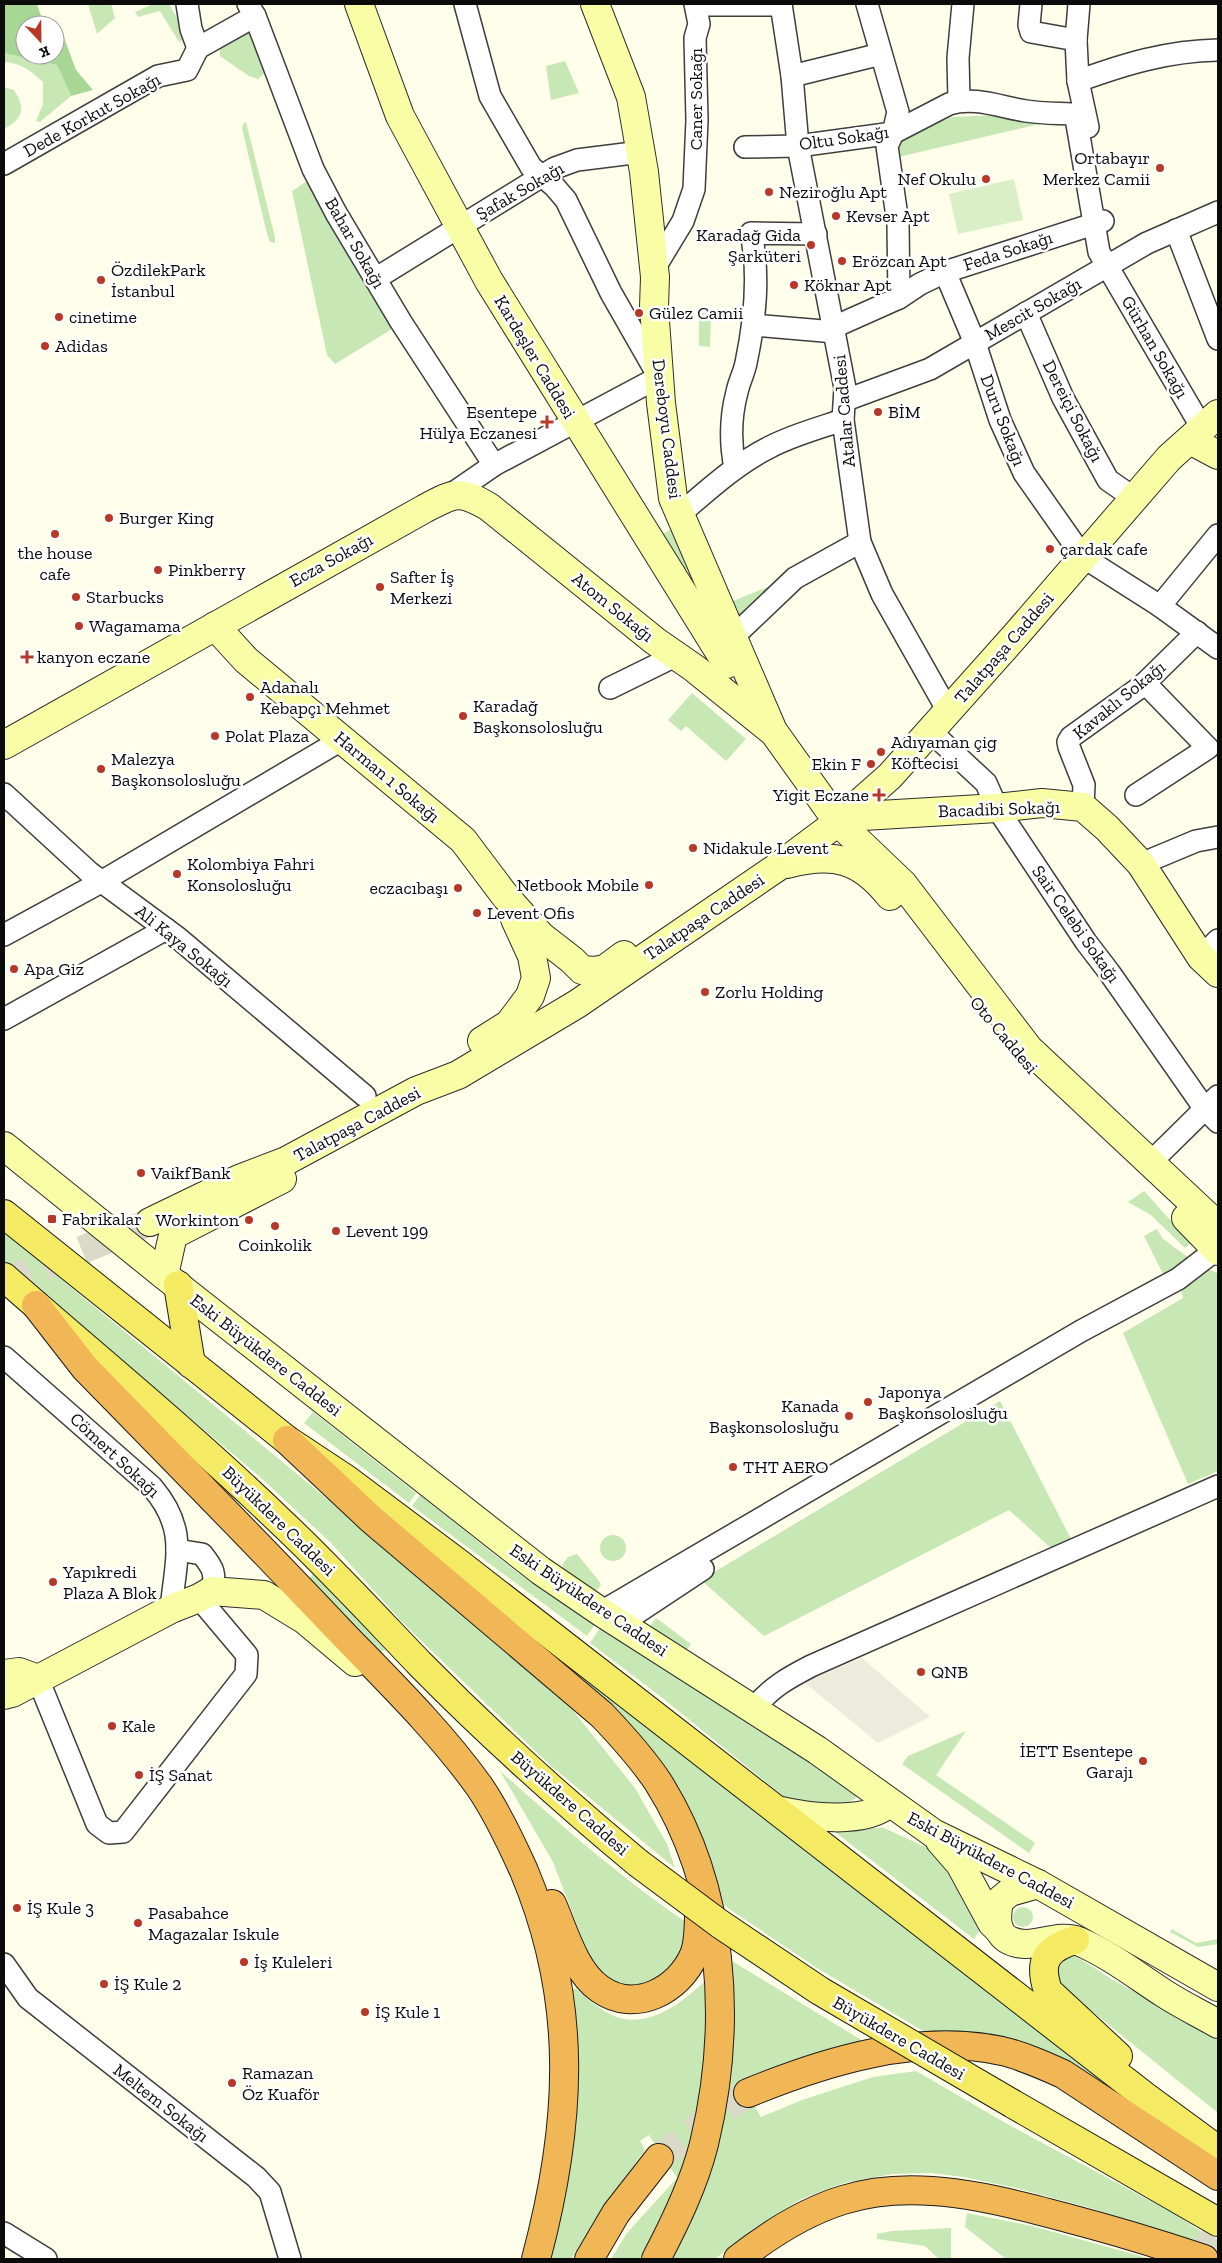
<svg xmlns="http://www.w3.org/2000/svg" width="1222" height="2263" viewBox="0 0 1222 2263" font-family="'Zilla Slab',serif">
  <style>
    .green { fill: #c7e7b5 }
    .forest { fill: #a8d795 }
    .pitch { fill: #daefc7 }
    .plaza { fill: #edebdb }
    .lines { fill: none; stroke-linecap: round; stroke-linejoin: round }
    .secondary-tunnel { stroke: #dadac9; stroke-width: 28; stroke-dasharray: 28 14; stroke-linecap: butt }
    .highway-tunnel { stroke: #dadac9; stroke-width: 28; stroke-dasharray: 28 14; stroke-linecap: butt }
    .street-casing { stroke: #3e3e3e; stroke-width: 24 }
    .secondary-casing { stroke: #2d2d2d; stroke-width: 30 }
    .primary-casing { stroke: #1c1c1c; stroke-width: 30 }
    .highway-casing { stroke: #1c1c1c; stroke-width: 30 }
    .street { stroke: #fff; stroke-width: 21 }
    .secondary { stroke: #f8fda6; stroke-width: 28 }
    .primary { stroke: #f5ea63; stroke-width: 28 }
    .highway { stroke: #f1b655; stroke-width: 28 }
    .primary-bridge-casing { stroke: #1c1c1c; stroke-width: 30; stroke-linecap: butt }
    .primary-bridge { stroke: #f5ea63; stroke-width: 28 }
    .poi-dot { fill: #b73827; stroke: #fff; stroke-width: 2 }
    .labels { text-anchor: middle; stroke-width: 5; stroke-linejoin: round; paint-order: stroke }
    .street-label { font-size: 18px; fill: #0b0b0b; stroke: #fff }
    .poi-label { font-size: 18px; fill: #0b0b0b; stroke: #fff; text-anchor: start }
  </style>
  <rect width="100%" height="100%" fill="#fffeea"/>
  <g class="green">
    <polygon points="88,4 111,4 115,18 97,34"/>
    <polygon points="153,4 169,4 188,37 179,42 160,11 138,17 135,12"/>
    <polygon points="253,27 267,71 258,79 249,76 220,56 220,45"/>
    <path d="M 4,53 L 57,65 L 71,96 L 40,122 L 36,121 L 43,104 L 43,82 C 33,72 19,62 4,62 Z"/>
    <polygon points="565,61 579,93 551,100 546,66"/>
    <path d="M 4,87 L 14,90 C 26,109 23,119 4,129 Z"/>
    <polygon points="997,115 1057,120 894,158 897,144 905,137 952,117"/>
    <polygon points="246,122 275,237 275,243 270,242 267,234 242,128 243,124"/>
    <polygon points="307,181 353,255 392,329 335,364 327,355 292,191"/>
    <polygon points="699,312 711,315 710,347 699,346"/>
    <polygon points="677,526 690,567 684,571 659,536"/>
    <polygon points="775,584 739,626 728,603"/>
    <polygon points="692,693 746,739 726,761 686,726 681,731 668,720"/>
    <polygon points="1144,1191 1191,1243 1185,1248 1151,1215 1128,1202"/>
    <polygon points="1157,1229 1163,1239 1189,1258 1164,1276 1144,1236"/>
    <polygon points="4,1232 446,1597 571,1708 635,1788 667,1844 675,1868 551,1766 404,1624 331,1543 259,1476 4,1261"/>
    <polygon points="1210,1270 1218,1273 1218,1471 1188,1484 1123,1333 1183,1298 1179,1284 1203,1271"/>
    <polygon points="1000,1401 1071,1539 1051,1548 1009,1510 764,1636 701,1580"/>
    <polygon points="313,1412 416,1493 409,1503 304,1423"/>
    <polygon points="420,1495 518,1573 595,1624 587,1636 412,1506"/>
    <circle cx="613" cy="1548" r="13"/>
    <path d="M 577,1554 L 599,1581 L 601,1585 L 597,1590 C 584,1589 567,1577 562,1565 L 568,1557 Z"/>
    <polygon points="313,1574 385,1649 376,1657 306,1582"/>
    <polygon points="656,1618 691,1644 683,1656 645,1633"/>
    <polygon points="600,1628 850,1784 856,1792 856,1798 848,1803 798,1808 660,1696 590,1643"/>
    <polygon points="590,1678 1146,2113 930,2035 817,1968 722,1904 707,1856 585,1685"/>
    <polygon points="966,1731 936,1775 1035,1843 1029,1853 902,1764 908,1756"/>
    <path d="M 500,1771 C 562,1826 624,1881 693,1927 L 692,1942 L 656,1984 L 621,1989 L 594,1969 L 553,1862 Z"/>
    <polygon points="884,1828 936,1852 979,1931 974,1939 831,1829"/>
    <circle cx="1023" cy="1917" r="10"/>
    <polygon points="1172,1929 1196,1943 1218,1939 1218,1944 1198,1947 1170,1932"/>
    <polygon points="1076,1956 1113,1980 1218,2038 1218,2113 1067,1991 1057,1981 1054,1966 1060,1959"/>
    <polygon points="727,1958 868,2044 786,2062 739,2080 761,2117 802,2100 873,2077 916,2071 1009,2125 1175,2214 1218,2243 1217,2250 1094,2209 1016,2188 964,2177 931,2173 892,2174 844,2183 801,2199 751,2230 715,2259 670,2259"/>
    <path d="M 706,1980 L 707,2062 L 696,2123 L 680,2179 L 643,2259 L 611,2259 L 627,2233 L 677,2178 L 649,2135 L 640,2141 L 645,2150 L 612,2195 L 571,2259 L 544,2259 L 570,1991 L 576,1988 C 589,2000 606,2016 624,2019 C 656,2024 685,2000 706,1980 Z"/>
    <polygon points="967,2213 1032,2226 1151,2259 1006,2259 965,2227"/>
    <polygon points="951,2228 951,2259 939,2259 925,2246 877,2239 877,2234 892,2231"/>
  </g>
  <polygon class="forest" points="4,4 37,4 44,25 25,25 25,55 55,55 55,36 63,35 76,70 93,90 71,96 57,65 4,53"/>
  <polygon class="pitch" points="1014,179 1023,220 958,234 949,194"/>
  <polygon class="plaza" points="862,1658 930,1717 878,1743 804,1682"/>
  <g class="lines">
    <g class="secondary-tunnel">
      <polyline points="4,1282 150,1222"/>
      <polyline points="1197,2259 1218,2233"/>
    </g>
    <polyline class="highway-tunnel" points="659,2158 704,2122 748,2093"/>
    <defs>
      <g id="street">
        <polyline points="187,4 191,29 198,48"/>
        <polyline points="248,4 255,16 313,169 336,213 401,322 494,465"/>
        <polyline points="781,4 792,76 798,146 845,388 843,420 860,542 882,594 948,711"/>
        <polyline points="867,4 898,112 893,133 887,146 898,224 899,298"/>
        <polyline points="1031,4 1029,25 1031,32 1076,40"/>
        <polyline points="1079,4 1076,40 1078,81 1088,127"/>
        <polyline points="696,5 781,5"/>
        <polyline points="792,76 881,54"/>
        <path d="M 1078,81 C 1125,64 1167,51 1218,50"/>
        <polyline points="959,101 958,58 963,4"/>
        <polyline points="1084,115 1077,124 1099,252 1202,428"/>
        <path d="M 745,147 L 798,146 L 893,133 L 949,104 C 974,96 1000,107 1026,111 C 1045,114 1065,113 1084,115"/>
        <polyline points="4,164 158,76 187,70 198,48 255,16"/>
        <polyline points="1176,230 1218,339"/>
        <polyline points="654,269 683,221 694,189 697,120 695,38 699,24 695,4"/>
        <polyline points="945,272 975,343 1000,420 1024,473 1083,557 1160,606 1218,648"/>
        <polyline points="375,279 555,168 577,160 641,152"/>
        <polyline points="1026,313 1063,398 1108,480 1134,498"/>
        <polyline points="753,325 835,332"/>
        <polyline points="834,327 899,298 920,284 945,272 1103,221"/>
        <polyline points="846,400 930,369 1147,243 1218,212"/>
        <path d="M 735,468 C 730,442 730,418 737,392 C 739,382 744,373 746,363 C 755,320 760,276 751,233 L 816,234"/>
        <polyline points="449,496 494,465 659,377 611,293 566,200 554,186 531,167 490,96 465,4"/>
        <path d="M 680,514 C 708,490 736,464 770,447 C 793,435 819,428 843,420"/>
        <polyline points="1160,606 1218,535"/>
        <polyline points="732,638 795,578 860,542"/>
        <polyline points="610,688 675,656"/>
        <polyline points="930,731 986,783 997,808 1086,942 1109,972 1205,1109 1218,1122"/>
        <polyline points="4,794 90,873 178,938 365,1096"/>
        <polyline points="1136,795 1208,748 1145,683"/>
        <polyline points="1083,807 1084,785 1069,747 1068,742 1071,737 1142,686 1197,632"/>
        <polyline points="1141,864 1196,841 1218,837"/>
        <polyline points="4,935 101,882 343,739"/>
        <polyline points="1201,957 1218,940"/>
        <polyline points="4,1019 166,929"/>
        <polyline points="1151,1162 1218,1096"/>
        <path d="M 4,1357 L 152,1487 C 188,1529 176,1558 171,1609"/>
        <path d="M 177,1550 L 202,1554 C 213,1568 217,1574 211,1591"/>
        <polyline points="601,1612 1081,1331 1178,1279 1217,1249"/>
        <polyline points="620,1624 703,1569"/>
        <polyline points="38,1679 97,1824 109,1833 123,1832 246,1674 247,1655 199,1598"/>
        <path d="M 754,1708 C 772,1687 786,1679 811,1666 L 1218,1486"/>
        <polyline points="4,1964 28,1998 256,2177 270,2192 290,2259"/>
        <polyline points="4,2233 46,2259"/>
      </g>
      <g id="secondary">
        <polyline points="359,4 400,116 489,281 727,664"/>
        <polyline points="595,4 631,97 644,172 655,277 654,307 661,403 673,498 773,731 838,822 903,884 1029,1049 1218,1226"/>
        <polyline points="1190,440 1218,455"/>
        <polyline points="215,626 246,660 463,840 506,897 541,936 572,960 582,970 595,971 605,969 624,955"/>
        <path d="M 4,745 L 424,509 C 454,493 459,489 489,507 L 655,641 L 694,668 L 771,730"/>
        <polyline points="853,807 863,816 997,808 1042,803 1083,807 1107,828 1141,864 1201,957 1218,973"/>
        <path d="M 787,864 C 833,852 860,858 890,896"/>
        <polyline points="482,1041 509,1024 530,996 536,978 532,956 515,919"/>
        <polyline points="4,1146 164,1275 541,1571 601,1612 817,1750 933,1833 1038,1884 1218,1987"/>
        <polyline points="1186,1218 1218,1251"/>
        <polyline points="150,1222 239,1179 286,1161 416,1091 458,1075 577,1004 779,866 838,822 890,776 1015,636 1169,458 1218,414"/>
        <polyline points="164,1275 173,1235 282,1179"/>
        <polyline points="4,1674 19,1672 38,1679"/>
        <polyline points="4,1695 12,1693 171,1609 199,1598 211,1591 264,1595 305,1620 355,1662"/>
        <path d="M 777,1810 C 806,1817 866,1825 889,1803"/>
        <polyline points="940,1841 960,1864 992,1923 999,1930"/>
        <path d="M 1038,1884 L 1010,1892 L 999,1901 C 997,1913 994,1930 1007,1939 C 1030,1953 1055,1932 1078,1941 C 1109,1954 1137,1976 1165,1994 C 1182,2005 1201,2014 1218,2024"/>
      </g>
      <g id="primary">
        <polyline points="4,1214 287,1440 346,1479 457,1562 1146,2097 1218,2150"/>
        <path d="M 4,1277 C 96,1358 192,1436 280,1521 C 329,1567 374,1616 420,1664 C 489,1734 562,1800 638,1863"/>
        <polyline points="178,1285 191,1364"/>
        <path d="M 1075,1940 C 1046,1949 1038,1961 1048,1991 L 1118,2056"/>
        <polyline points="1013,2104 1218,2222"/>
      </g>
      <g id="highway">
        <path d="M 36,1305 L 85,1368 C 170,1455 256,1542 339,1630 C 387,1680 438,1729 479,1786 C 497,1812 511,1842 524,1871 C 579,2002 572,2124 536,2259"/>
        <path d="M 287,1440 L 371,1519 L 602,1715 C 622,1736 642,1758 658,1782 C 725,1888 733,2024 704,2144 C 694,2184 675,2223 656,2259"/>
        <path d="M 552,1904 C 564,1931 574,1971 600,1989 C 635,2014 679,1990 694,1955 C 699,1943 699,1923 699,1910"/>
        <path d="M 748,2093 C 826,2061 917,2033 1002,2051 C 1023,2056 1043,2065 1063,2074 L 1218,2176"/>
        <polyline points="589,2259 616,2213 659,2158"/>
        <path d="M 738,2259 C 770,2234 804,2212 843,2200 C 915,2177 996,2199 1067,2218 C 1113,2230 1159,2244 1204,2259"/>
      </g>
    </defs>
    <use href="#street" class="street-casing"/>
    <use href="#secondary" class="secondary-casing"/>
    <use href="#primary" class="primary-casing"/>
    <use href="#highway" class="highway-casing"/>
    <use href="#street" class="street"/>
    <use href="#secondary" class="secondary"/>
    <use href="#primary" class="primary"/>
    <use href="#highway" class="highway"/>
    <defs>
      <polyline id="primary-bridge" points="638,1863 720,1924 820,1991 1013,2104"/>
    </defs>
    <use href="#primary-bridge" class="primary-bridge-casing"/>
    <use href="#primary-bridge" class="primary-bridge"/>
  </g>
  <g class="poi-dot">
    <circle cx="1160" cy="168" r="5"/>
    <circle cx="986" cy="179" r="5"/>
    <circle cx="769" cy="192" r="5"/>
    <circle cx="836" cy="216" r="5"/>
    <circle cx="811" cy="245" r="5"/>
    <circle cx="842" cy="261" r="5"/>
    <circle cx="101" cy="280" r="5"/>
    <circle cx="794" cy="285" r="5"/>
    <circle cx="639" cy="313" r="5"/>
    <circle cx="59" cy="317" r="5"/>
    <circle cx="45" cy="346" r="5"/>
    <circle cx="878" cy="412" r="5"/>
    <path d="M544.5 414.5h5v5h5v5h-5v5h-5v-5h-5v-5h5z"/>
    <circle cx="109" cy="518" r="5"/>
    <circle cx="55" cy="534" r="5"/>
    <circle cx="1050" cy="549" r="5"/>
    <circle cx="158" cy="570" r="5"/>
    <circle cx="380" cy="587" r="5"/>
    <circle cx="76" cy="597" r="5"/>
    <circle cx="79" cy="626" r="5"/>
    <path d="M24.5 649.5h5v5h5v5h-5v5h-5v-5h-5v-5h5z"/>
    <circle cx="250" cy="697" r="5"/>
    <circle cx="463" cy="716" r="5"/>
    <circle cx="215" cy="736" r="5"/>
    <circle cx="881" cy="752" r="5"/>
    <circle cx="871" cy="764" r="5"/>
    <circle cx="101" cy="769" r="5"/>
    <path d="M876.5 787.5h5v5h5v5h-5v5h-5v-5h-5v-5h5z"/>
    <circle cx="693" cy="848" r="5"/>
    <circle cx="177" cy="874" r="5"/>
    <circle cx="649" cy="885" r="5"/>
    <circle cx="458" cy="888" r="5"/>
    <circle cx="477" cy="913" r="5"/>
    <circle cx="14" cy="969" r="5"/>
    <circle cx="705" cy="992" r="5"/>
    <circle cx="141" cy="1173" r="5"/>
    <rect x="47" y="1214" width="10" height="10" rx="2.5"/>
    <circle cx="249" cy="1220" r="5"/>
    <circle cx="275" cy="1226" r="5"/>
    <circle cx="336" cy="1231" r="5"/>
    <circle cx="868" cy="1402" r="5"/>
    <circle cx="849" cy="1416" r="5"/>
    <circle cx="733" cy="1467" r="5"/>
    <circle cx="53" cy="1582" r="5"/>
    <circle cx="921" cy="1672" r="5"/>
    <circle cx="112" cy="1726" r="5"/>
    <circle cx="1143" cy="1761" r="5"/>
    <circle cx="139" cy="1775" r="5"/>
    <circle cx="17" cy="1908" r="5"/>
    <circle cx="138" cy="1923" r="5"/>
    <circle cx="244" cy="1962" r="5"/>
    <circle cx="104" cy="1984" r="5"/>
    <circle cx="365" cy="2012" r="5"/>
    <circle cx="232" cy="2083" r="5"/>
  </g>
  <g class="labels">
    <g class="street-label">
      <text transform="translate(696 99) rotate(-90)" y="6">Caner Sokağı</text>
      <text transform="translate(92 115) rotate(-29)" y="6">Dede Korkut Sokağı</text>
      <text transform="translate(844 138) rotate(-8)" y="6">Oltu Sokağı</text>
      <text transform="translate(520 191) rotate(-30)" y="6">Şafak Sokağı</text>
      <text transform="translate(355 243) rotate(60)" y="6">Bahar Sokağı</text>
      <text transform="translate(1008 251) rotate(-18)" y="6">Feda Sokağı</text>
      <text transform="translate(1033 309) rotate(-30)" y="6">Mescit Sokağı</text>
      <text transform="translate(1155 347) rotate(60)" y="6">Gürhan Sokağı</text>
      <text transform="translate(535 357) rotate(59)" y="6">Kardeşler Caddesi</text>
      <text transform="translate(844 411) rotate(-95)" y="6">Atalar Caddesi</text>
      <text transform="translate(1073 411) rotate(63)" y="6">Dereiçi Sokağı</text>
      <text transform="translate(1003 420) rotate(69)" y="6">Duru Sokağı</text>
      <text transform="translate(667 429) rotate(83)" y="6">Dereboyu Caddesi</text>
      <text transform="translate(331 560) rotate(-29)" y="6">Ecza Sokağı</text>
      <text transform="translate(613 607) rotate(39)" y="6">Atom Sokağı</text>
      <text transform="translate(1004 648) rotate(-49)" y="6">Talatpaşa Caddesi</text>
      <text transform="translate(1119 700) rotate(-39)" y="6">Kavaklı Sokağı</text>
      <text transform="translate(387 777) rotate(40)" y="6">Harman 1 Sokağı</text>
      <text transform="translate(999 809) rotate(-2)" y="6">Bacadibi Sokağı</text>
      <text transform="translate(704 917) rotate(-34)" y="6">Talatpaşa Caddesi</text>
      <text transform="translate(1076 924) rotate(55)" y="6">Sair Celebi Sokağı</text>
      <text transform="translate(184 946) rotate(39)" y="6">Ali Kaya Sokağı</text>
      <text transform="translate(1004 1035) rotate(50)" y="6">Oto Caddesi</text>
      <text transform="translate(357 1124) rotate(-28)" y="6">Talatpaşa Caddesi</text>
      <text transform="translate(266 1355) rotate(38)" y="6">Eski Büyükdere Caddesi</text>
      <text transform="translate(115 1455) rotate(43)" y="6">Cömert Sokağı</text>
      <text transform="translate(279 1521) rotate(44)" y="6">Büyükdere Caddesi</text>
      <text transform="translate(589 1600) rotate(34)" y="6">Eski Büyükdere Caddesi</text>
      <text transform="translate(570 1803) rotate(41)" y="6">Büyükdere Caddesi</text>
      <text transform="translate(991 1860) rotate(28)" y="6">Eski Büyükdere Caddesi</text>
      <text transform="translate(899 2038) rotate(30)" y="6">Büyükdere Caddesi</text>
      <text transform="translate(161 2103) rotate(38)" y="6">Meltem Sokağı</text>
    </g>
    <g class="poi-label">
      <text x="1150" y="164" text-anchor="end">Ortabayır<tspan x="1150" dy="21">Merkez Camii</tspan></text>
      <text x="976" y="185" text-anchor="end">Nef Okulu</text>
      <text x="779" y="198">Neziroğlu Apt</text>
      <text x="846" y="222">Kevser Apt</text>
      <text x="801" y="241" text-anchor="end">Karadağ Gida<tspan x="801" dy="21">Şarküteri</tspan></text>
      <text x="852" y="267">Erözcan Apt</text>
      <text x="111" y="276">ÖzdilekPark<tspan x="111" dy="21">İstanbul</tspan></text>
      <text x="804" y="291">Köknar Apt</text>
      <text x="649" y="319">Gülez Camii</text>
      <text x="69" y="323">cinetime</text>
      <text x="55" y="352">Adidas</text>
      <text x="537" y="418" text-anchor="end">Esentepe<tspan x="537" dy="21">Hülya Eczanesi</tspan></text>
      <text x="888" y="418">BİM</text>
      <text x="119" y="524">Burger King</text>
      <text x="1060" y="555">çardak cafe</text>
      <text x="55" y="559" text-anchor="middle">the house<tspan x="55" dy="21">cafe</tspan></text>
      <text x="168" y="576">Pinkberry</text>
      <text x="390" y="583">Safter İş<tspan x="390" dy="21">Merkezi</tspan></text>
      <text x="86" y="603">Starbucks</text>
      <text x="89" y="632">Wagamama</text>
      <text x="37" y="663">kanyon eczane</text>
      <text x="260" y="693">Adanalı<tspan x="260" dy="21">Kebapçı Mehmet</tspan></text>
      <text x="473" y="712">Karadağ<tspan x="473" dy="21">Başkonsolosluğu</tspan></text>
      <text x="225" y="742">Polat Plaza</text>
      <text x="891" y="748">Adıyaman çig<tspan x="891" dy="21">Köftecisi</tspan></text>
      <text x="111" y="765">Malezya<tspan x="111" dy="21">Başkonsolosluğu</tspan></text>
      <text x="861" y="770" text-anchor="end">Ekin F</text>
      <text x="869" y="801" text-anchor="end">Yigit Eczane</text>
      <text x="703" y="854">Nidakule Levent</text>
      <text x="187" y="870">Kolombiya Fahri<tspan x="187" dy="21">Konsolosluğu</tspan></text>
      <text x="639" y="891" text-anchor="end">Netbook Mobile</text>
      <text x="448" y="894" text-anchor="end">eczacıbaşı</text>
      <text x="487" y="919">Levent Ofis</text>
      <text x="24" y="975">Apa Giz</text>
      <text x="715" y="998">Zorlu Holding</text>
      <text x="151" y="1179">VaikfBank</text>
      <text x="62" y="1225">Fabrikalar</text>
      <text x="239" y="1226" text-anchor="end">Workinton</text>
      <text x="346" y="1237">Levent 199</text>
      <text x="275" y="1251" text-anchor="middle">Coinkolik</text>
      <text x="878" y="1398">Japonya<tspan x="878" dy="21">Başkonsolosluğu</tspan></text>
      <text x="839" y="1412" text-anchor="end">Kanada<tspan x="839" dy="21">Başkonsolosluğu</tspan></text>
      <text x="743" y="1473">THT AERO</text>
      <text x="63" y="1578">Yapıkredi<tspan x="63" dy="21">Plaza A Blok</tspan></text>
      <text x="931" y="1678">QNB</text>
      <text x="122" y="1732">Kale</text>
      <text x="1133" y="1757" text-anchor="end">İETT Esentepe<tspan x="1133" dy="21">Garajı</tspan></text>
      <text x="149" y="1781">İŞ Sanat</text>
      <text x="27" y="1914">İŞ Kule 3</text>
      <text x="148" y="1919">Pasabahce<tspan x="148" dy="21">Magazalar Iskule</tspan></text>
      <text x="254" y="1968">İş Kuleleri</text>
      <text x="114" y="1990">İŞ Kule 2</text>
      <text x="375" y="2018">İŞ Kule 1</text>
      <text x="242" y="2079">Ramazan<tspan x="242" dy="21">Öz Kuaför</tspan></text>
    </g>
  </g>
  <rect width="1222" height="2263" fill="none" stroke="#0b0b0b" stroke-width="10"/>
  <g transform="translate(40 40) rotate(158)"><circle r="24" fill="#ffffff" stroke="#9d9d9d"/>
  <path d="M0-4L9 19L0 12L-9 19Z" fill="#b73827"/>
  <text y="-8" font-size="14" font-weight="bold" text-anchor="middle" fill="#0b0b0b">K</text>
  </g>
</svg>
